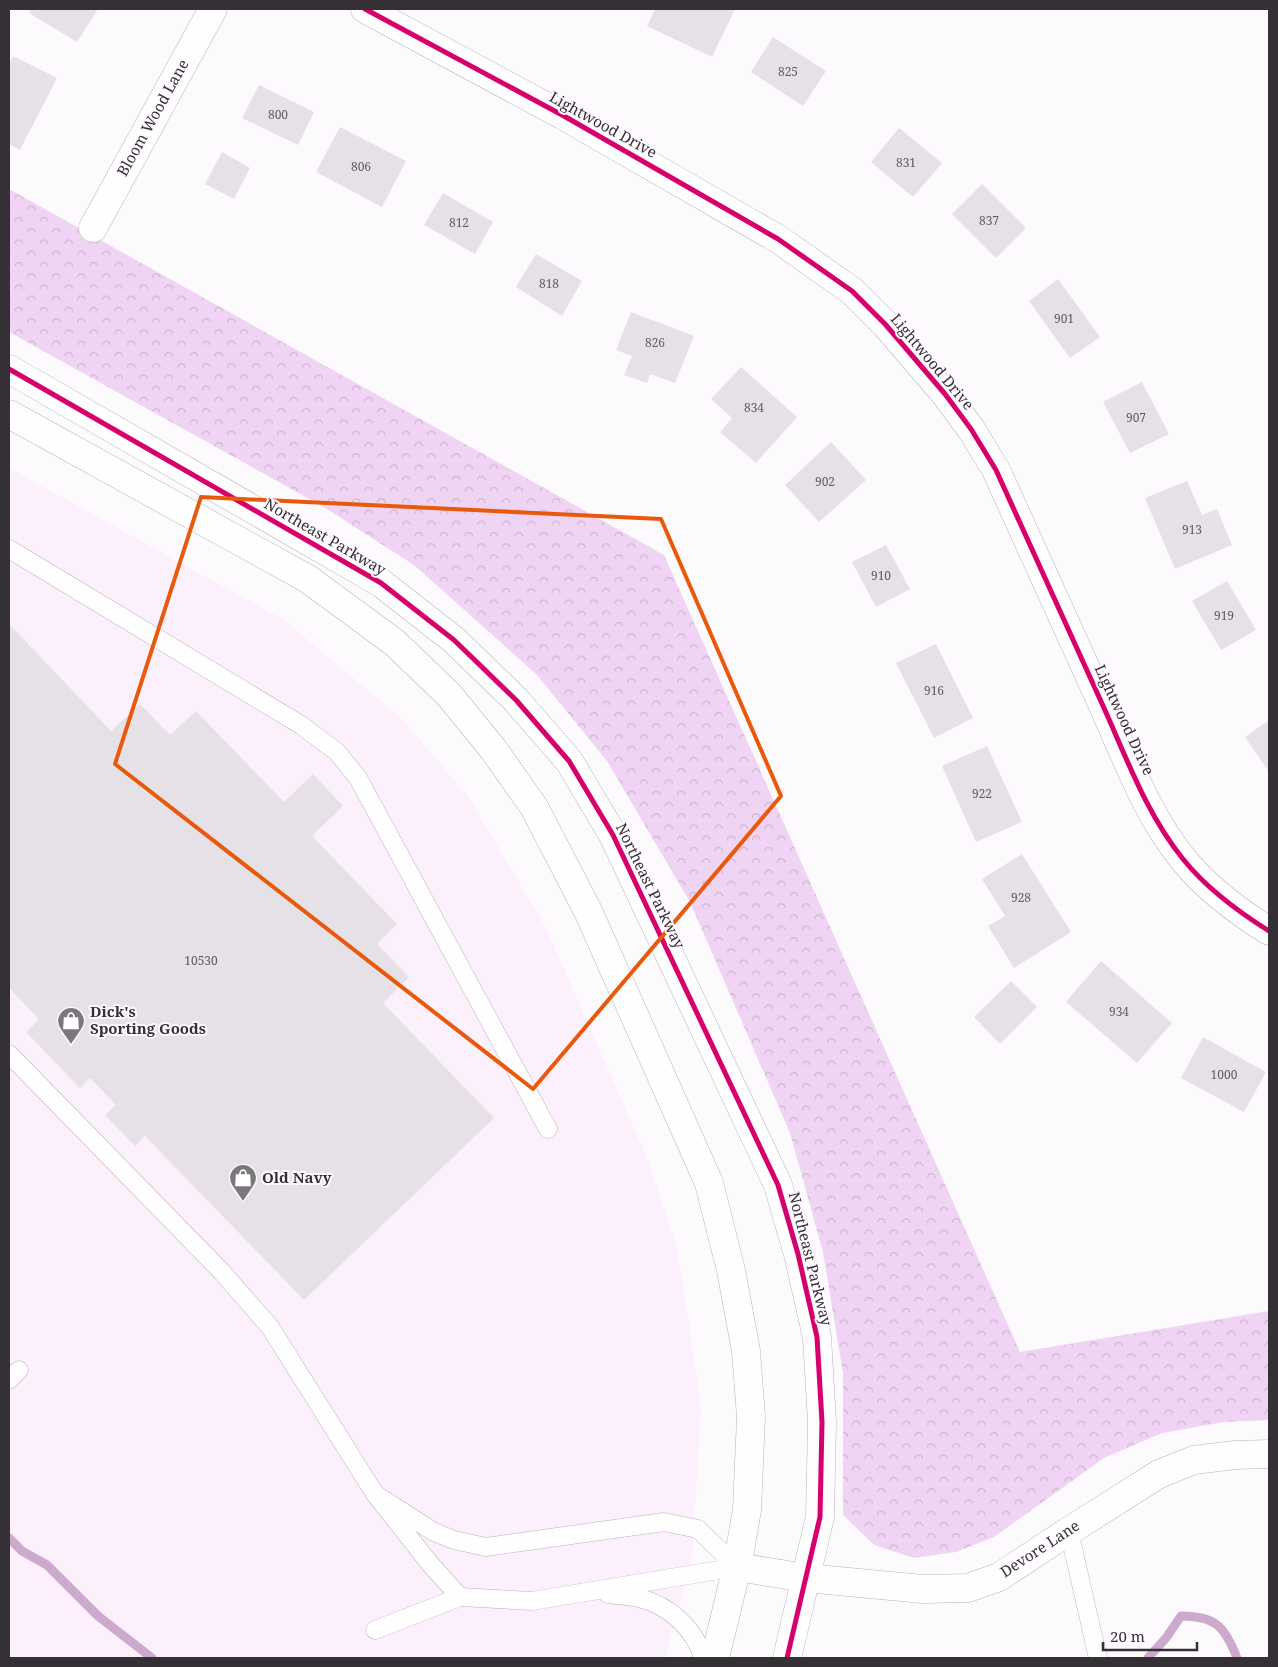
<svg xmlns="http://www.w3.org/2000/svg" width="1278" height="1667" viewBox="0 0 1278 1667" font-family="'Noto Serif',serif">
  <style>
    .built { fill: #fcf0fd }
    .forest { fill: url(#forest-crowns) }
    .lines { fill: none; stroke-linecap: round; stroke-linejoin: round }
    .stream { stroke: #ccaace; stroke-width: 9 }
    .building { fill: #e5e1e6 }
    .service-casing { stroke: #b8b4b8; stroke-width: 19 }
    .minor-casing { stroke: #b8b4b8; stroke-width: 29 }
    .tertiary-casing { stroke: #b8b4b8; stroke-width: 29 }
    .service { stroke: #fffeff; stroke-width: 18 }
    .minor { stroke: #fffeff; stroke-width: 28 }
    .tertiary { stroke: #fffeff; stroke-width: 28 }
    .cycleway-casing { stroke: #fef9ff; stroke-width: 8 }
    .cycleway { stroke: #d6006c; stroke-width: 5 }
    .marked { fill: none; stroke: #e8590c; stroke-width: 4; stroke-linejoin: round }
    .labels { text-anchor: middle; stroke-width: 4; stroke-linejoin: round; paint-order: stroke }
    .number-label { font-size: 12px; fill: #625d63 }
    .street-label { font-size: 15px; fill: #353036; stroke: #fef9ff }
    .poi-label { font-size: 15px; font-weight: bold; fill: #353036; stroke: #fef9ff; text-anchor: start }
  </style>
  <defs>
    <pattern id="forest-crowns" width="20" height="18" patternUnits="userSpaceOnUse" patternTransform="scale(1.25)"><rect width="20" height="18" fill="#f0d4f3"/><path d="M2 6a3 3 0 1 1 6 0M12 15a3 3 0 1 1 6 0" fill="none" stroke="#ceb6d1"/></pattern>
  </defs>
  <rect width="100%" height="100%" fill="#fdfafe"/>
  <polygon class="built" points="9,468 284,620 401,718 468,796 546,928 645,1153 678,1252 701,1407 692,1563 665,1658 9,1658"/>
  <polygon class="forest" points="9,189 664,555 1020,1352 1269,1311 1269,1420 1224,1422 1162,1433 1104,1458 994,1537 956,1552 914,1558 874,1545 843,1515 843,1373 823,1252 790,1133 690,902 607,761 537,675 414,565 322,506 9,332"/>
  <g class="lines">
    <g class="stream">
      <polyline points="9,1538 22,1551 47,1565 98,1616 152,1658"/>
      <path d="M 1148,1658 L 1166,1638 L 1181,1616 C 1216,1616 1225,1627 1237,1658"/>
    </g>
  </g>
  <g class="building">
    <polygon points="31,9 98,9 77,42 29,13"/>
    <polygon points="655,9 735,9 712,57 647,26"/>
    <polygon points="773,37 826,71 803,106 751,72"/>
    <polygon points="13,56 57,78 20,150 9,144 9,65"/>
    <polygon points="259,85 314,112 298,145 242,118"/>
    <polygon points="340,127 406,161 382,207 316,172"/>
    <polygon points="899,128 942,163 913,197 871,162"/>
    <polygon points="222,152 250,168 234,199 205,184"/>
    <polygon points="982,184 1026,228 996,258 952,214"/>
    <polygon points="443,193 493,222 475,254 424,225"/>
    <polygon points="536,254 582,281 562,316 516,287"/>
    <polygon points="1058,279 1100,337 1070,358 1029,301"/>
    <polygon points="631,312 694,336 675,383 650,374 647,383 624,375 632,356 616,350"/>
    <polygon points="741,367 797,417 756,463 720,432 732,418 711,399"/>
    <polygon points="1142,382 1169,434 1130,453 1103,402"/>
    <polygon points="831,442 866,480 819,522 785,485"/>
    <polygon points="1187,481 1202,515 1217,509 1232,545 1175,569 1145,498"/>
    <polygon points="886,545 910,589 876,607 852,562"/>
    <polygon points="1227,581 1256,630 1221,650 1192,601"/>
    <polygon points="9,624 111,731 140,704 170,735 196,711 284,802 313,774 343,806 312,836 397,924 377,944 409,977 383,1003 494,1118 304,1300 145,1136 135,1146 105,1115 116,1105 90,1078 80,1088 26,1032 39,1019 9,988"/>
    <polygon points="936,644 973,718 934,738 896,663"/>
    <polygon points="1269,720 1269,772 1245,737"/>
    <polygon points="987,746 1022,822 976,842 942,766"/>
    <polygon points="1022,854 1071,932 1014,968 988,926 1005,916 982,879"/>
    <polygon points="1101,961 1172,1023 1137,1063 1066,1002"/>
    <polygon points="1011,981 1037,1007 1000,1044 974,1017"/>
    <polygon points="1203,1037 1266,1072 1244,1112 1181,1078"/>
  </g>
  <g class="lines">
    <defs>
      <g id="service">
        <polyline points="9,549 301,725 337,752 358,778 548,1129"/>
        <polyline points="9,1054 222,1272 270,1327 375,1494"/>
        <polyline points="9,1380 19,1370"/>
        <polygon points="375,1494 434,1532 454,1540 486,1547 664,1522 698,1529 737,1567 532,1601 460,1597 431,1565"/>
        <polyline points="1069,1531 1098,1658"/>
        <path d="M 608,1594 C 618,1595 629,1596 639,1598 C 669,1605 695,1629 703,1658"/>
        <polyline points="375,1630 460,1597"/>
      </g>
      <g id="minor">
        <path d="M 365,9 L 564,116 L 778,239 L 852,291 L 885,324 L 945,394 L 971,429 L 996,470 C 1032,549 1068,629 1104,708 C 1127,759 1147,815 1183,859 C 1207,889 1237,911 1269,931"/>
        <polyline points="93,228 213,9"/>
        <polyline points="737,1567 806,1578 923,1589 968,1588 999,1577 1069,1531 1159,1474 1194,1460 1235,1455 1269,1454"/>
      </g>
      <g id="tertiary">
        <polyline points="9,369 381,583 454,640 516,700 569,761 613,835 778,1185 798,1254 817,1337 822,1422 820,1517 787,1658"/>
        <polyline points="9,414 308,579 395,643 449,695 493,749 534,807 588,911 709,1183 731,1270 746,1351 751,1417 747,1510 737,1567 715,1658"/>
      </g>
    </defs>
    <use href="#service" class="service-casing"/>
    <use href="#minor" class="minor-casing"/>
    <use href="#tertiary" class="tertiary-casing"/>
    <use href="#service" class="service"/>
    <use href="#minor" class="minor"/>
    <use href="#tertiary" class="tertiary"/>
    <defs>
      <g id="cycleway">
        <path d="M 365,9 L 564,116 L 778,239 L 852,291 L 885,324 L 945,394 L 971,429 L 996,470 C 1032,549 1068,629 1104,708 C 1127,759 1147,815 1183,859 C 1207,889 1237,911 1269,931"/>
        <polyline points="9,369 381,583 454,640 516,700 569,761 613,835 778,1185 798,1254 817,1337 822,1422 820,1517 787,1658"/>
      </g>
    </defs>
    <use href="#cycleway" class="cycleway-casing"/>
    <use href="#cycleway" class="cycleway"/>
  </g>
  <path class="marked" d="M 201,497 L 661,519 L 781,796 L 533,1089 L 115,764 Z"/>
  <defs>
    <symbol id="shop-pin" viewBox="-11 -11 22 30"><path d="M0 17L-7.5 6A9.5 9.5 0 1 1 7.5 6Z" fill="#7b777c" stroke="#fef9ff"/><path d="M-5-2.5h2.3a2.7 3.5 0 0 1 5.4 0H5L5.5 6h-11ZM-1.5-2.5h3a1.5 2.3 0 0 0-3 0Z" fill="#fff"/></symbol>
  </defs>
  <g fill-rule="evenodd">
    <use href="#shop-pin" x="55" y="1005" width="32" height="43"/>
    <use href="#shop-pin" x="227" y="1162" width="32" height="43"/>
  </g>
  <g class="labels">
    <g class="number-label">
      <text x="788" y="76">825</text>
      <text x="278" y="119">800</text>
      <text x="906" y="167">831</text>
      <text x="361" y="171">806</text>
      <text x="989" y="225">837</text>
      <text x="459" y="227">812</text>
      <text x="549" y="288">818</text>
      <text x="1064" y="323">901</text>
      <text x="655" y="347">826</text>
      <text x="754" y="412">834</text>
      <text x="1136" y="422">907</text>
      <text x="825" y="486">902</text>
      <text x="1192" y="534">913</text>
      <text x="881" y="580">910</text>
      <text x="1224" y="620">919</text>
      <text x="934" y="695">916</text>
      <text x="982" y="798">922</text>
      <text x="1021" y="902">928</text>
      <text x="201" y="965">10530</text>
      <text x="1119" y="1016">934</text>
      <text x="1224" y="1079">1000</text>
    </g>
    <g class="street-label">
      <text transform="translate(153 118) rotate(-61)" y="5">Bloom Wood Lane</text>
      <text transform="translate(603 125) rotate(29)" y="5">Lightwood Drive</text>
      <text transform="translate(932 362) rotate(50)" y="5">Lightwood Drive</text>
      <text transform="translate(325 537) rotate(30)" y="5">Northeast Parkway</text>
      <text transform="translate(1124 720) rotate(65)" y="5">Lightwood Drive</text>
      <text transform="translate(650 886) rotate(64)" y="5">Northeast Parkway</text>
      <text transform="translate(810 1259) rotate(76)" y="5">Northeast Parkway</text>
      <text transform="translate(1040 1549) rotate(-33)" y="5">Devore Lane</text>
    </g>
    <g class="poi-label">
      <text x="90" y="1017">Dick's<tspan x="90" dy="17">Sporting Goods</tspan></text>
      <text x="262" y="1183">Old Navy</text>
    </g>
  </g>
  <rect width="1278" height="1667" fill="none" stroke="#353036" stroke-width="20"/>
  <path d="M1103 1642v8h94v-8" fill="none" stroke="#353036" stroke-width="2.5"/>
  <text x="1110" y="1642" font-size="15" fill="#353036" stroke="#fef9ff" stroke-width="4" paint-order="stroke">20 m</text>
</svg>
